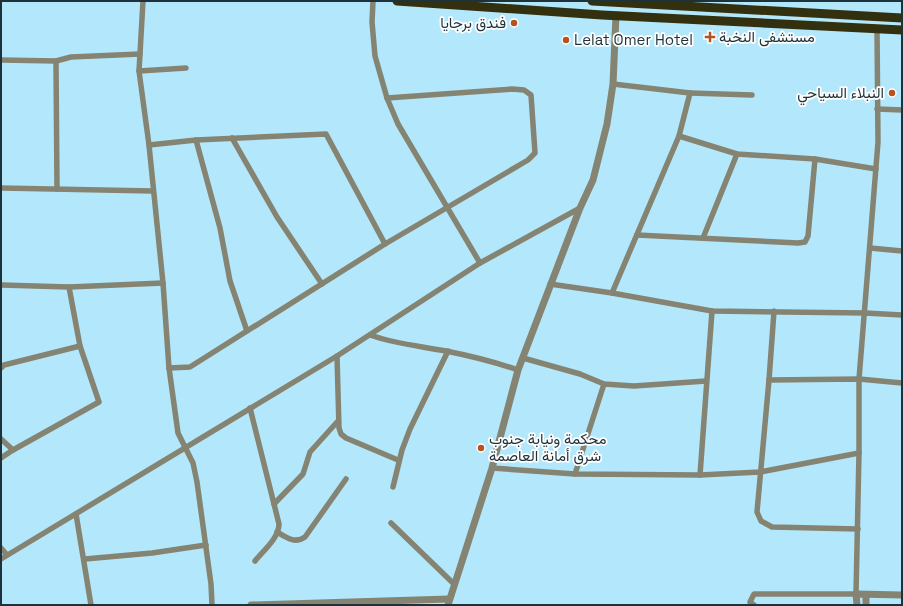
<svg xmlns="http://www.w3.org/2000/svg" width="903" height="606" viewBox="0 0 903 606" font-family="'Space Grotesk',Vazirmatn,sans-serif">
  <style>
    .lines { fill: none; stroke-linecap: round; stroke-linejoin: round }
    .minor { stroke: #858472; stroke-width: 5.5 }
    .tertiary { stroke: #858472; stroke-width: 7 }
    .trunk { stroke: #333010; stroke-width: 9 }
    .poi-dot { fill: #b6521e; stroke: #fff; stroke-width: 1.5 }
    .labels { text-anchor: middle; stroke-width: 3.5; stroke-linejoin: round; paint-order: stroke }
    .poi-label { font-size: 15px; fill: #1d323a; stroke: #fff; text-anchor: start }
  </style>
  <rect width="100%" height="100%" fill="#b3e8fc"/>
  <g class="lines">
    <g class="minor">
      <polyline points="143,1 139,71 149,145 163,283 169,368 178,433 193,463 197,482 211,584 212,605"/>
      <polyline points="373,1 372,22 375,56 387,98 398,124 480,263"/>
      <polyline points="1,60 56,61 71,57 140,54"/>
      <polyline points="56,61 57,189"/>
      <polyline points="139,71 186,68"/>
      <polyline points="690,93 752,95"/>
      <polyline points="877,109 902,110"/>
      <polyline points="679,136 737,154 815,159 876,169"/>
      <polyline points="232,138 277,217 322,284"/>
      <polyline points="196,140 220,228 230,281 247,331"/>
      <polyline points="149,145 196,140 326,134 385,244"/>
      <polyline points="1,188 153,191"/>
      <polyline points="637,235 798,243 805,242 808,236 815,159"/>
      <polyline points="703,238 737,154"/>
      <polyline points="870,248 902,251"/>
      <polyline points="550,284 612,293 712,311 865,313 902,315"/>
      <polyline points="1,285 69,287 163,283"/>
      <polyline points="612,293 679,136 690,93 613,84"/>
      <polyline points="774,311 769,380 757,512 761,521 772,527 858,529"/>
      <path d="M 370,335 C 395,344 420,346 446,351 C 471,356 495,362 518,370"/>
      <polyline points="337,356 339,428 341,434 346,438 398,460"/>
      <polyline points="523,358 580,374 604,384 634,386 706,381"/>
      <polyline points="1,368 4,365 80,346"/>
      <polyline points="169,368 190,367 385,244 528,160 535,153 531,95 524,90 512,89 387,98"/>
      <polyline points="769,380 859,379 902,383"/>
      <path d="M 250,408 L 279,524 C 279,538 263,551 255,561"/>
      <polyline points="1,439 13,450"/>
      <polyline points="1,458 13,450 99,402 80,346 69,287"/>
      <polyline points="492,468 575,474 700,475 760,472 859,453 859,379 878,142 877,28"/>
      <polyline points="575,474 604,384"/>
      <polyline points="700,475 712,311"/>
      <polyline points="393,487 402,450 410,429 448,351"/>
      <polyline points="274,504 303,474 310,452 338,421"/>
      <polyline points="76,514 91,605"/>
      <polyline points="391,523 454,584"/>
      <path d="M 277,532 C 287,538 295,544 305,537 L 346,479"/>
      <polyline points="1,548 7,555"/>
      <polyline points="1,559 337,356 480,263 580,208"/>
      <polyline points="85,559 152,553 206,545"/>
      <polyline points="754,605 750,602 754,594 856,594 859,453"/>
    </g>
    <g class="tertiary">
      <polyline points="866,595 866,605"/>
      <polyline points="251,605 449,599"/>
      <polyline points="448,605 492,468 518,370 580,208 593,180 607,124 613,84 616,15"/>
      <polyline points="857,605 856,594 902,595"/>
    </g>
    <g class="trunk">
      <polyline points="397,1 602,15 902,30"/>
      <polyline points="592,1 902,18"/>
    </g>
  </g>
  <g class="poi-dot">
    <circle cx="514" cy="23" r="4"/>
    <path d="M708 31h4v4h4v4h-4v4h-4v-4h-4v-4h4z"/>
    <circle cx="566" cy="40" r="4"/>
    <circle cx="892" cy="93" r="4"/>
    <circle cx="481" cy="448" r="4"/>
  </g>
  <g class="labels">
    <g class="poi-label">
      <text x="506" y="28" text-anchor="end">فندق برجايا</text>
      <text x="719" y="42">مستشفى النخبة</text>
      <text x="574" y="45">Lelat Omer Hotel</text>
      <text x="884" y="98" text-anchor="end">النبلاء السياحي</text>
      <text x="489" y="444">محكمة ونيابة جنوب<tspan x="489" dy="17">شرق أمانة العاصمة</tspan></text>
    </g>
  </g>
  <rect width="903" height="606" fill="none" stroke="#1d323a" stroke-width="4"/>
</svg>
